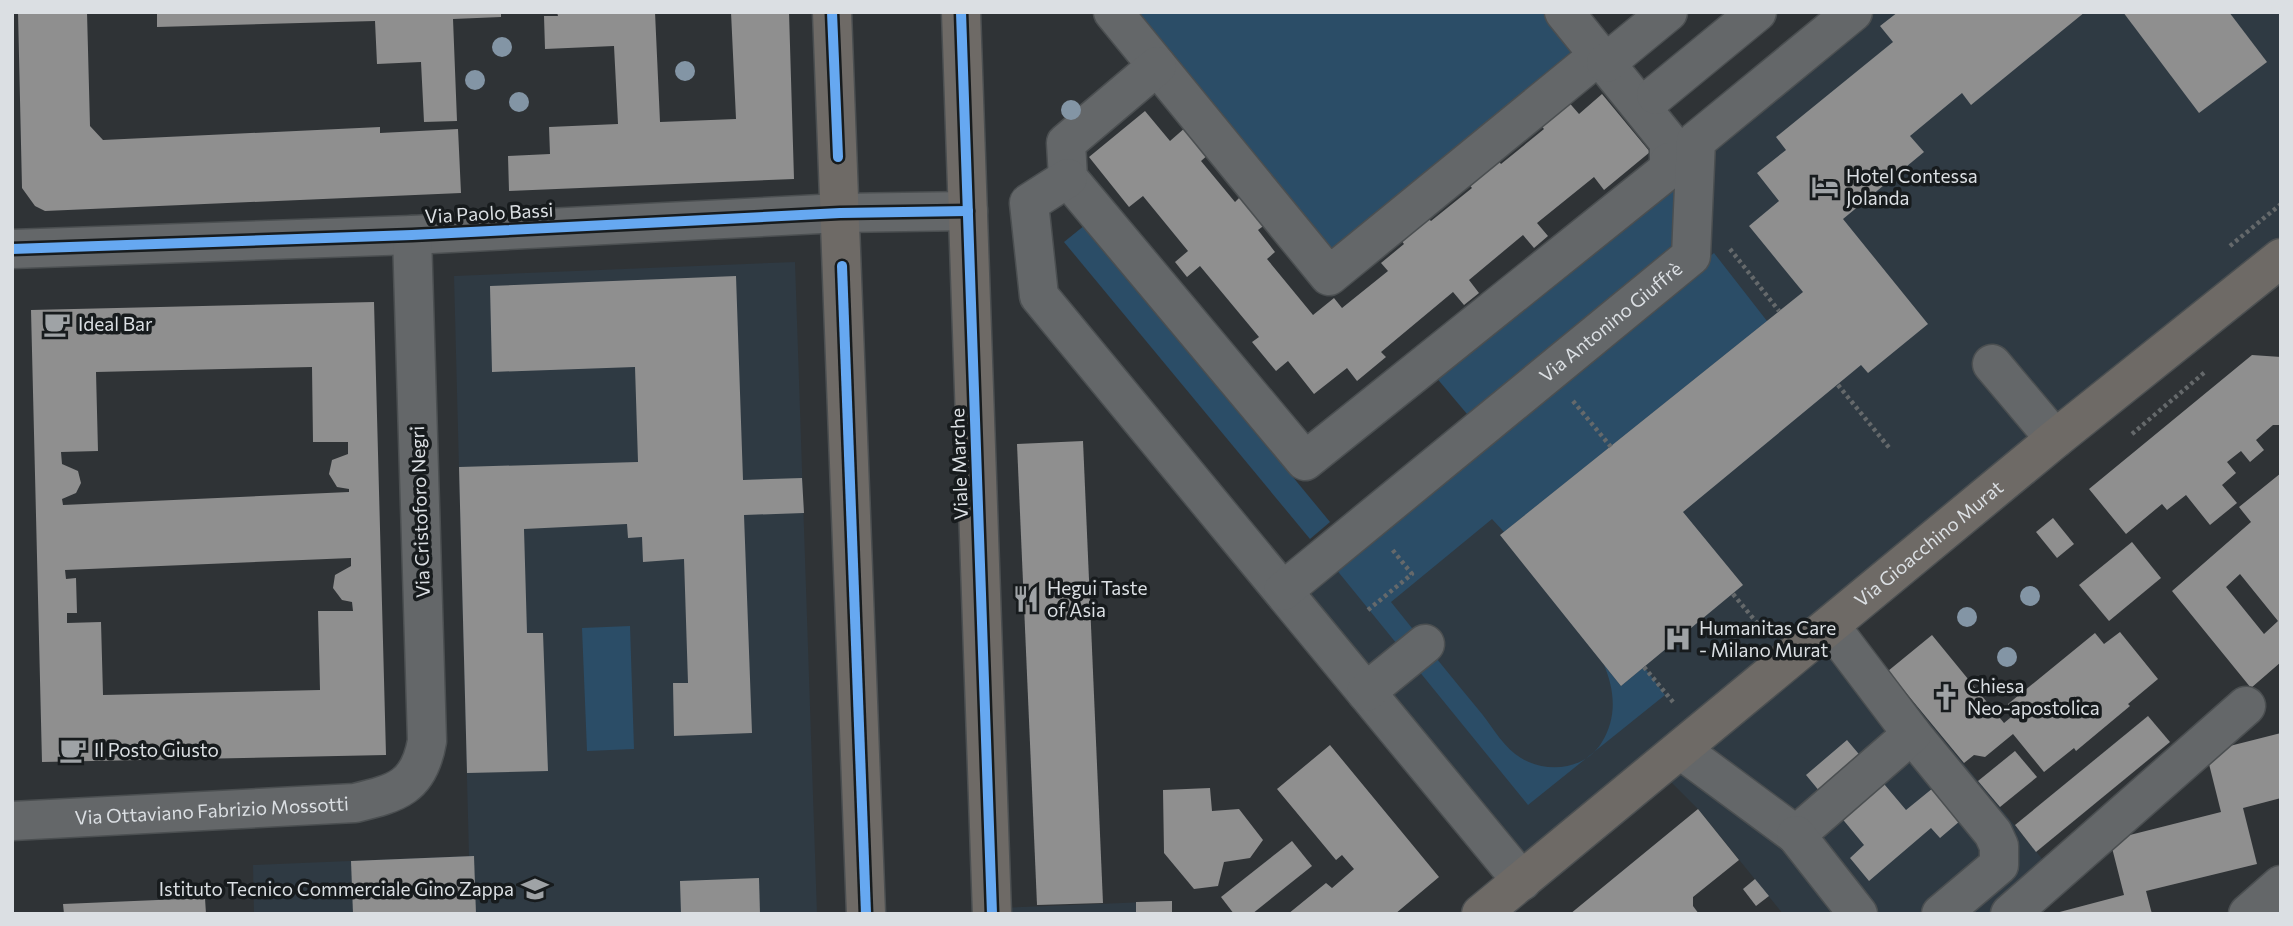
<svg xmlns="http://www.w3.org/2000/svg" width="2293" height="926" viewBox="0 0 2293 926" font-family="Commissioner,sans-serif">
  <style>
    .built { fill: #2f3a43 }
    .green { fill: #2b4d67 }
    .building { fill: #8f8f8f; fill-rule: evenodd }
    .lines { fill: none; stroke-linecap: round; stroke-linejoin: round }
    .minor-casing { stroke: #4b4f51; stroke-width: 41 }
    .major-casing { stroke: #4b4f51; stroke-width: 41 }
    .path { stroke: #65696b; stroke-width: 4.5; stroke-dasharray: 3.5 3.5; stroke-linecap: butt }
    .minor { stroke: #646769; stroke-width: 38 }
    .major { stroke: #6e6a66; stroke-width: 38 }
    .cycleway-casing { stroke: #171b1d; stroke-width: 15 }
    .cycleway { stroke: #66a8f1; stroke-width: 10 }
    .tree { fill: #8395a5 }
    .labels { text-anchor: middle; stroke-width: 7; stroke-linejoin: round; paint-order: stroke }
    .poi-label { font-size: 19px; fill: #dbdfe3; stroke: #171b1d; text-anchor: start }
    .street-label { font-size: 19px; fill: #dbdfe3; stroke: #171b1d }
  </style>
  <rect width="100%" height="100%" fill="#2f3336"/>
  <g class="built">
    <polygon points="1858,12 2281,12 2281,249 1522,871 1288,591 1694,257 1700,142"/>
    <polygon points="795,262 817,914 254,914 253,865 469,856 454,276"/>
    <polygon points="1848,623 2048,866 1993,914 1783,914 1698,809 1664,775"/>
    <polygon points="1172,901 1172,914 997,914 996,908"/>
  </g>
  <g class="green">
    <polygon points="1130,12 1547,12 1580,53 1331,258"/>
    <polygon points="1678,183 1676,248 1467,414 1435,376"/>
    <polygon points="1085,225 1330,522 1310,539 1064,242"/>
    <path d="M 1714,253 L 1767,321 L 1504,532 L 1492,519 L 1391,602 C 1421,639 1451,677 1482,714 C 1493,728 1505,749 1521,758 C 1547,774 1585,770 1602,742 C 1617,717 1615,691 1604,665 L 1621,686 L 1644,667 L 1665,695 L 1528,805 L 1331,563 Z"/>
    <polygon points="630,626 634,749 587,751 582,628"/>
  </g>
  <g class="building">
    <polygon points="18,12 87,12 90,126 103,140 380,127 380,133 458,129 461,193 45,211 35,206 22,188"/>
    <polygon points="157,12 501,12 501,17 453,19 457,121 424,122 421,62 377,64 375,21 157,27"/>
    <polygon points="557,12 655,12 660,122 736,119 731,12 789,12 794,179 509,191 508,156 550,154 549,127 618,124 614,46 545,49 544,16 558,16"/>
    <polygon points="1898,12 2085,12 1971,105 1962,93 1910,136 1924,152 1843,219 1928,324 1868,373 1861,365 1683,512 1743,585 1621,686 1500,535 1803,292 1749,226 1779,201 1757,173 1786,150 1776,137 1893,42 1880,26"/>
    <polygon points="2123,12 2229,12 2267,62 2199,113"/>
    <polygon points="1602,94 1650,152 1604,190 1594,177 1537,223 1548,236 1534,248 1523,235 1469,280 1479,293 1464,305 1453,292 1381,352 1386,357 1357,381 1347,368 1314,394 1288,361 1276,371 1252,342 1259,337 1200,266 1187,277 1175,262 1188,251 1143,196 1129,207 1089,157 1145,111 1170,141 1186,127 1209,154 1201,161 1235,202 1242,195 1266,224 1258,230 1275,252 1267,259 1313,315 1334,298 1342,308 1388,271 1381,263 1404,244 1398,236 1425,215 1431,221 1472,188 1466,181 1495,157 1501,164 1544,129 1538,122 1566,99 1579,114"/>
    <polygon points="736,276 743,480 802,478 804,513 744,515 752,733 674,736 673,683 688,683 684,559 643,562 642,537 628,538 627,524 524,529 527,633 543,633 548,771 467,773 459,467 638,462 635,367 492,372 490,286"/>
    <path d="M 374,302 L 386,755 L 42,762 L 31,310 ZM 312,367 L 313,442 L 348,442 L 348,454 L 332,460 L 329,474 L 337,487 L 349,489 L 349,492 L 63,505 L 62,499 L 76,493 L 81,483 L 78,471 L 62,464 L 61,452 L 98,451 L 96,372 ZM 351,558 L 351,566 L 335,575 L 333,588 L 342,600 L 352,602 L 353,611 L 318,611 L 320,690 L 103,695 L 101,622 L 67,623 L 67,613 L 77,613 L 76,578 L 66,579 L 65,570 Z"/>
    <polygon points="2252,355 2281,357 2281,425 2273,425 2256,440 2264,450 2250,462 2241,451 2227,462 2236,473 2222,485 2237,503 2210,525 2186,495 2167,510 2162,504 2126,534 2089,489"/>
    <polygon points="1083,441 1103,903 1037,905 1017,444"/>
    <path d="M 2281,473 L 2281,662 L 2251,688 L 2172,591 L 2251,522 L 2239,507 ZM 2240,574 L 2278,621 L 2264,634 L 2226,587 Z"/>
    <polygon points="2053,518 2074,544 2057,558 2036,532"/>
    <polygon points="2132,542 2161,578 2109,621 2079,585"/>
    <polygon points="2120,632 2158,679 2128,704 2130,706 2076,751 2074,748 2044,772 2013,734 1985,757 1974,755 1964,763 1888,671 1932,635 2004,723 2016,713 2008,704 2095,633 2104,644"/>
    <polygon points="2148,716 2170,742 2036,852 2015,825"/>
    <polygon points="2281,733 2281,798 2243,808 2257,864 2146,891 2152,914 2052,914 2124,895 2110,840 2221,812 2206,752"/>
    <polygon points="1847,740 1906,810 1933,788 1960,821 1940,838 1931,828 1869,881 1850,858 1864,845 1806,775"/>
    <polygon points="1330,745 1439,877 1395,914 1288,914 1326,883 1332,888 1354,869 1342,855 1336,860 1277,789"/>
    <polygon points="2015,751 2037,777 2000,807 1978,781"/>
    <polygon points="1210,788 1212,811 1239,809 1263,840 1250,858 1224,862 1218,886 1194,889 1164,853 1163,790"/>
    <polygon points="1698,809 1739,860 1693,897 1693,906 1699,914 1570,914"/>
    <polygon points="1292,841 1312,866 1252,914 1234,914 1221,897"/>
    <polygon points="474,856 476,914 353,914 351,861"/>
    <polygon points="759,878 760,914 681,914 680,881"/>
    <polygon points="1755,879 1769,896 1756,906 1743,889"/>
    <polygon points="205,898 206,914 64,914 63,904"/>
    <polygon points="1172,901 1172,914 1136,914 1136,902"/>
  </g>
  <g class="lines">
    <defs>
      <g id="minor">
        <polyline points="1113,12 1329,276 1599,55"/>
        <polyline points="1564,12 1669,142 1669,162"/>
        <polyline points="1606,63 1668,12"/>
        <polyline points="1157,66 1066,143 1068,178 1305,461 1669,169 1669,162 1678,162"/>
        <polyline points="1656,95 1757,12"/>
        <polyline points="1068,178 1029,203 1039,296 1522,881"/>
        <polyline points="12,249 412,235 840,213 968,211"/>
        <polyline points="1992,364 2055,439"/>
        <path id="s1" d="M 1283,591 L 1691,256 L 1696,141 L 1853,12"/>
        <polyline points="1366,692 1425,644"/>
        <polyline points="1912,734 1993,833 1999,846 1999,865 1941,914"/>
        <polyline points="1681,750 1796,835 1912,734 1831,627"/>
        <path id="s2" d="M 12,821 L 355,803 C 397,793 419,787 427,741 L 412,235"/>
        <polyline points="1796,835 1858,914"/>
        <polyline points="2010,914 2246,706"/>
        <polyline points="2248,914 2281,885"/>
      </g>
      <g id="major">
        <polyline points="832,12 866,914"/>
        <polyline points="961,12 992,914"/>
        <path id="s3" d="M 1481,914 L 2055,439 L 2281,258"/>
      </g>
    </defs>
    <use href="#minor" class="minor-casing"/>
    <use href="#major" class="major-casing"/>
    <g class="path">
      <polyline points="2230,246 2281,204"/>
      <polyline points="1730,249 1779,311"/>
      <polyline points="1838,385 1891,450"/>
      <polyline points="1573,401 1611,447"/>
      <polyline points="2132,434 2205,372"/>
      <polyline points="1733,594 1762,629"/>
      <polyline points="1368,610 1412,574 1391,548"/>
      <polyline points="1644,667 1673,702"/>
    </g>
    <use href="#minor" class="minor"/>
    <use href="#major" class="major"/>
    <defs>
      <g id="cycleway">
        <polyline points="832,12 838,157"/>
        <polyline points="961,12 992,914"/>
        <polyline points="12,249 412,235 840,213 968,211"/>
        <polyline points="842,266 866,914"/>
      </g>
    </defs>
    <use href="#cycleway" class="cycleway-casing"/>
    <use href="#cycleway" class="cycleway"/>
  </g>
  <g class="tree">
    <circle cx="502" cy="47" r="10"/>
    <circle cx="685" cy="71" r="10"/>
    <circle cx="475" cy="80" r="10"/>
    <circle cx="519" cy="102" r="10"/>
    <circle cx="1071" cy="110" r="10"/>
    <circle cx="2030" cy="596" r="10"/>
    <circle cx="1967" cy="617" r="10"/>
    <circle cx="2007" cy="657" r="10"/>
  </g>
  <defs>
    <symbol id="hotel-bare" viewBox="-9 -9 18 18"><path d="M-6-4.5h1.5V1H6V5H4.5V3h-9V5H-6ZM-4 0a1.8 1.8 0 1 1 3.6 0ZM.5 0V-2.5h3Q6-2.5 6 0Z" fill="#9fa3a6" stroke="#171b1d" stroke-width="2.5" paint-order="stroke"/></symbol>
    <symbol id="cafe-bare" viewBox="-9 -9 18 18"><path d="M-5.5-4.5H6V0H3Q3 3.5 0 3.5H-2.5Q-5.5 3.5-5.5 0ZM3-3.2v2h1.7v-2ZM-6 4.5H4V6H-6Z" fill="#9fa3a6" stroke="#171b1d" stroke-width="2.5" paint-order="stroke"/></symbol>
    <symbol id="restaurant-bare" viewBox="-9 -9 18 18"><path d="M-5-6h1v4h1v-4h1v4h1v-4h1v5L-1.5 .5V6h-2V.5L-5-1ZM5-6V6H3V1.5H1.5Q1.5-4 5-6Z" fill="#9fa3a6" stroke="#171b1d" stroke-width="2.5" paint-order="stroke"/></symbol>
    <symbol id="hospital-bare" viewBox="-9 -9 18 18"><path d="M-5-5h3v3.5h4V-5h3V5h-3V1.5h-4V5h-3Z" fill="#9fa3a6" stroke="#171b1d" stroke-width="2.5" paint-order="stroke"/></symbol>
    <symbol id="church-bare" viewBox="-9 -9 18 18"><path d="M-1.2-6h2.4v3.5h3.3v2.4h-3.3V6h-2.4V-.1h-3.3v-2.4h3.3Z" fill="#9fa3a6" stroke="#171b1d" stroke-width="2.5" paint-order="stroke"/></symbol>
    <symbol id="school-bare" viewBox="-9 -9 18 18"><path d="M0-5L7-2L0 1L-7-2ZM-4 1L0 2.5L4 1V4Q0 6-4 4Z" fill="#9fa3a6" stroke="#171b1d" stroke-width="2.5" paint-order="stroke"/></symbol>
  </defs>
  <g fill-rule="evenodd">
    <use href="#hotel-bare" x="1806" y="168" width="38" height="38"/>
    <use href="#cafe-bare" x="38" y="305" width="38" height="38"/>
    <use href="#restaurant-bare" x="1007" y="580" width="38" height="38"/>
    <use href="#hospital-bare" x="1659" y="620" width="38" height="38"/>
    <use href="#church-bare" x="1927" y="678" width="38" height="38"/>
    <use href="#cafe-bare" x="54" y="731" width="38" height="38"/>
    <use href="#school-bare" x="516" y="870" width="38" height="38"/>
  </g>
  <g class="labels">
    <g class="poi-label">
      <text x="1846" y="183">Hotel Contessa<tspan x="1846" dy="22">Jolanda</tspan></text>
      <text x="78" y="331">Ideal Bar</text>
      <text x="1047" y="595">Hegui Taste<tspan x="1047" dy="22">of Asia</tspan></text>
      <text x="1699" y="635">Humanitas Care<tspan x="1699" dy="22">- Milano Murat</tspan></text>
      <text x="1967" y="693">Chiesa<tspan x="1967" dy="22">Neo-apostolica</tspan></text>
      <text x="94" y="757">Il Posto Giusto</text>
      <text x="514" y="896" text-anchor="end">Istituto Tecnico Commerciale Gino Zappa</text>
    </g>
    <g class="street-label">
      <text transform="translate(489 213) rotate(-3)" y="7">Via Paolo Bassi</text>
      <text dy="7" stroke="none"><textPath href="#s1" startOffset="424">Via Antonino Giuffrè</textPath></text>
      <text transform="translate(959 464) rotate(-92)" y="7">Viale Marche</text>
      <text transform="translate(420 512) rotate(-92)" y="7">Via Cristoforo Negri</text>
      <text dy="7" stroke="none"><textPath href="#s3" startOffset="581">Via Gioacchino Murat</textPath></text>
      <text dy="7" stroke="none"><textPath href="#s2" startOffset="200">Via Ottaviano Fabrizio Mossotti</textPath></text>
    </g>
  </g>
  <rect width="2293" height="926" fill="none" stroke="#dbdfe3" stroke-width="28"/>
</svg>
